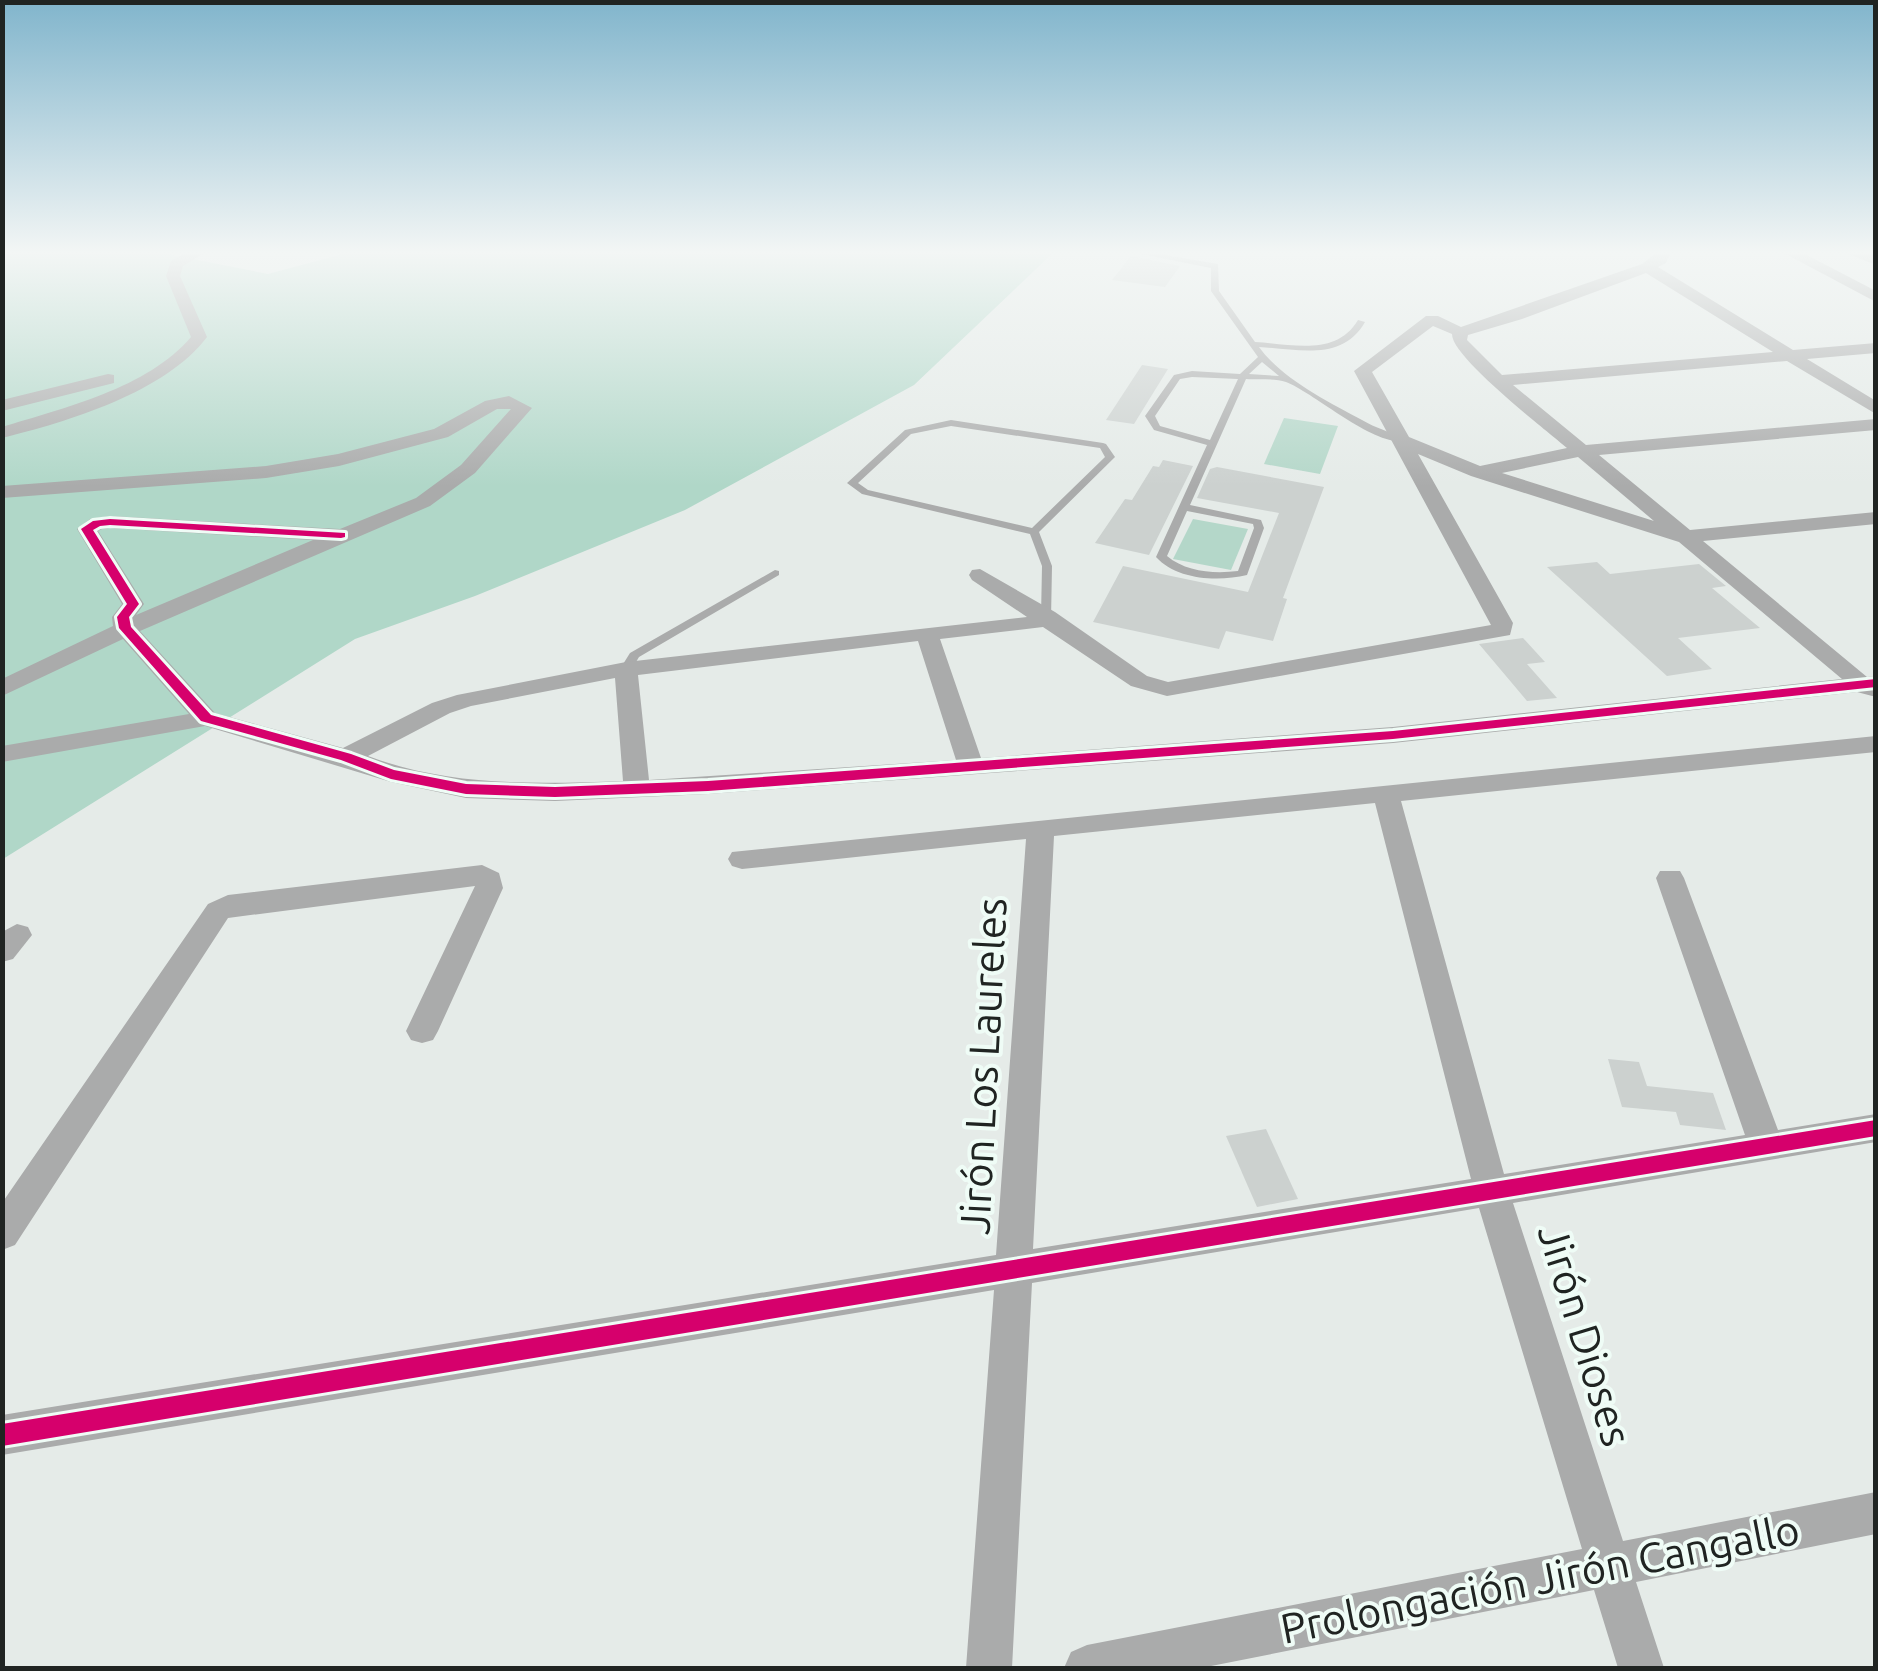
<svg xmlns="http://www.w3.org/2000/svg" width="1878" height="1671" viewBox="0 0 1878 1671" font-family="Ubuntu,sans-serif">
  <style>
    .green { fill: #b4d7c9 }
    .forest { fill: #b0d7c8 }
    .building { fill: #ccd1cf }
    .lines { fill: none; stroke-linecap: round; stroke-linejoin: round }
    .service { fill: #aaabab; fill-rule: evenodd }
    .minor { fill: #aaabab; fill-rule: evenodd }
    .cycleway-casing { stroke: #effcf6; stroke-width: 6 }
    .cycleway { fill: #d6006c; fill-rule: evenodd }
    .labels { text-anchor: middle; stroke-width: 8; stroke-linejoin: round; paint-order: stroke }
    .near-street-label { font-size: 42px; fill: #202422; stroke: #effcf6 }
  </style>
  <rect width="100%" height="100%" fill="#e5ebe8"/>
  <g class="green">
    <polygon points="1284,418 1338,426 1320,474 1264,464"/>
    <polygon points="1193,519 1248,529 1231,570 1173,559"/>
  </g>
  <polygon class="forest" points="3,252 157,252 268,274 350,252 1054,252 914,385 685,510 475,596 355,639 3,859"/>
  <g class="building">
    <polygon points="1131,256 1180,266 1165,287 1112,280"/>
    <polygon points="1142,365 1168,369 1134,424 1106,420"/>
    <polygon points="1163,460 1193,466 1149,555 1095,543 1125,499 1132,500 1153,466 1159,467"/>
    <polygon points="1217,467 1324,487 1283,598 1287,599 1273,641 1226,631 1219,649 1093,622 1123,566 1248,592 1279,513 1197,498 1210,469"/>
    <polygon points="1597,562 1610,574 1699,564 1726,586 1712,588 1760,628 1678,638 1712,669 1667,676 1547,567"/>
    <polygon points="1523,638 1545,662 1527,664 1557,698 1527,701 1479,644"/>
    <polygon points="1608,1059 1639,1062 1647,1086 1713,1093 1726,1130 1680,1125 1676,1112 1622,1107"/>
    <polygon points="1266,1129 1298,1199 1257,1207 1226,1136"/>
  </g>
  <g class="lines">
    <g class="service">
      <path d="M 1131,252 L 1148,252 L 1218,264 L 1219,291 L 1255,342 C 1292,344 1336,357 1358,320 L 1365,322 C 1342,362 1298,349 1259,347 C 1281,378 1328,402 1362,420 C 1375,428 1392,432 1405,440 C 1377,449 1313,392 1286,382 C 1275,378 1258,380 1246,379 L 1190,505 L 1261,520 L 1264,528 L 1247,575 C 1218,582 1177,580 1156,557 L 1207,445 L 1154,430 L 1145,416 L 1174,375 L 1192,371 L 1240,374 L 1258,357 L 1211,291 L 1211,268 ZM 1262,362 L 1279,376 L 1249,374 ZM 1192,377 L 1238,379 L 1210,440 L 1160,426 L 1155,416 L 1180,379 ZM 1187,511 L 1253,524 L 1254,528 L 1238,571 C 1214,574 1186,572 1167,556 Z"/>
      <path d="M 951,420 L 1103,443 L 1106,444 L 1115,457 L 1039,532 L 1052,566 L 1051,619 L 1047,620 L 1041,617 L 1042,566 L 1030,534 L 862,494 L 847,483 L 905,430 ZM 951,426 L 1100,448 L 1105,457 L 1032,528 L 868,490 L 858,483 L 911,434 Z"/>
      <polygon points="775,570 779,571 779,575 639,657 630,672 622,672 620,669 630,653"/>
    </g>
    <g class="minor">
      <path d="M 187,252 L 206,252 L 183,266 L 180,276 L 207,337 C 166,392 67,422 2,438 L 2,427 C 64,408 148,388 191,337 L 166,276 L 171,261 Z"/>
      <path d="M 1657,252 L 1671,252 L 1666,263 L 1658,267 L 1793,350 L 1876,343 L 1876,353 L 1807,359 L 1876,401 L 1876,414 L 1787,361 L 1513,385 L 1586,445 L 1876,419 L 1876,430 L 1599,455 L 1690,530 L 1876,512 L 1876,524 L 1703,541 L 1867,677 L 1876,676 L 1876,697 L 1857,692 L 1393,743 L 708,794 L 555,801 L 466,798 L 391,782 L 205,726 L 2,762 L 2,746 L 189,714 L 123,639 L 2,696 L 2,679 L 113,626 L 112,617 L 122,604 L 77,529 L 90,519 L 110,516 L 340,529 L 416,498 L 461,465 L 511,409 L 497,409 L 448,437 L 339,466 L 266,478 L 2,498 L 2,486 L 266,466 L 338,454 L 434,429 L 485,401 L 509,396 L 532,408 L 475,473 L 430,506 L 140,631 L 215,713 L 343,748 L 432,703 L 457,695 L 626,662 L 1027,617 L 972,580 L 969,575 L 972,570 L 980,569 L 1055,612 L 1147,676 L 1168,682 L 1491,625 L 1354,371 L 1426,316 L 1438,316 L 1461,327 L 1642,264 ZM 1646,273 L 1773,352 L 1502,375 L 1467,340 L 1468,335 L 1522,319 ZM 1433,326 L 1452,334 C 1451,357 1546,430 1567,448 L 1480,466 L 1409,437 L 1372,372 ZM 1418,454 L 1471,476 L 1679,542 L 1842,679 L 1393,727 L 981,758 L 940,639 L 1043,627 L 1131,686 L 1167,696 L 1510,635 L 1513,623 ZM 1578,457 L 1654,521 L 1502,473 ZM 102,529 L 110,528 L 313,540 L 136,615 L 144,604 L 98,531 ZM 918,641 L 956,760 L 649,780 L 638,675 ZM 615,678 L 623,781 C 537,784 450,787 368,756 L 450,713 L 471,706 Z"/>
      <polygon points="1782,252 1801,252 1876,291 1876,302"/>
      <polygon points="1849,252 1876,255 1876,265 1851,255"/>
      <polygon points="108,374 114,375 114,383 2,411 2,400"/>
      <path d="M 1876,736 L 1876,752 L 1401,801 L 1504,1174 L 1745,1135 L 1656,878 L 1660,871 L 1680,871 L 1684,878 L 1778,1130 L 1876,1114 L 1876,1142 L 1513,1203 L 1623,1541 L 1876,1492 L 1876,1534 L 1636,1582 L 1664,1668 L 1618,1668 L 1594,1590 L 1201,1668 L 1064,1668 L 1071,1652 L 1087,1645 L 1582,1549 L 1479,1208 L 1032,1283 L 1012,1668 L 966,1668 L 994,1290 L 2,1455 L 2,1415 L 996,1255 L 1026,839 L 742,869 L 732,866 L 728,859 L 732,852 ZM 1375,803 L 1471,1179 L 1033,1249 L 1054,836 Z"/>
      <polygon points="482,865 499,873 503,888 438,1031 433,1040 422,1043 411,1040 406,1031 475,886 228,918 15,1245 2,1250 2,1203 208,904 228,895"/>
      <polygon points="17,924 28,927 32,935 13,959 2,962 2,932"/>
    </g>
    <defs>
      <g id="cycleway">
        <polygon points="110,519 345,533 345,537 341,538 110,525 100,526 93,530 139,604 129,617 131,627 211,715 351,754 394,770 466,784 555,787 708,781 1393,731 1876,679 1876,687 1393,739 708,791 555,797 466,794 391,779 341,760 201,721 119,628 117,617 127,604 81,529 93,521"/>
        <polygon points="1876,1120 1876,1136 2,1446 2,1424"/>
      </g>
    </defs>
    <use href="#cycleway" class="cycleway-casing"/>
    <use href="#cycleway" class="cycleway"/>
  </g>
  <linearGradient id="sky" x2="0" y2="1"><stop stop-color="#81b5cc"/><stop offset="0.52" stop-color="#f3f6f5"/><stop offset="1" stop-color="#f3f6f5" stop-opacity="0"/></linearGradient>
  <rect width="1878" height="486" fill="url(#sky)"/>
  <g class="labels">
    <g class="near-street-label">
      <text transform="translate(983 1066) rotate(-87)" y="15">Jirón Los Laureles</text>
      <text transform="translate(1585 1335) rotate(73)" y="15">Jirón Dioses</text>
      <text transform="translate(1540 1579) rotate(-11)" y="15">Prolongación Jirón Cangallo</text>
    </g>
  </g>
  <rect width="1878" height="1671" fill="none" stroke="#202422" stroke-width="10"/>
</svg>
